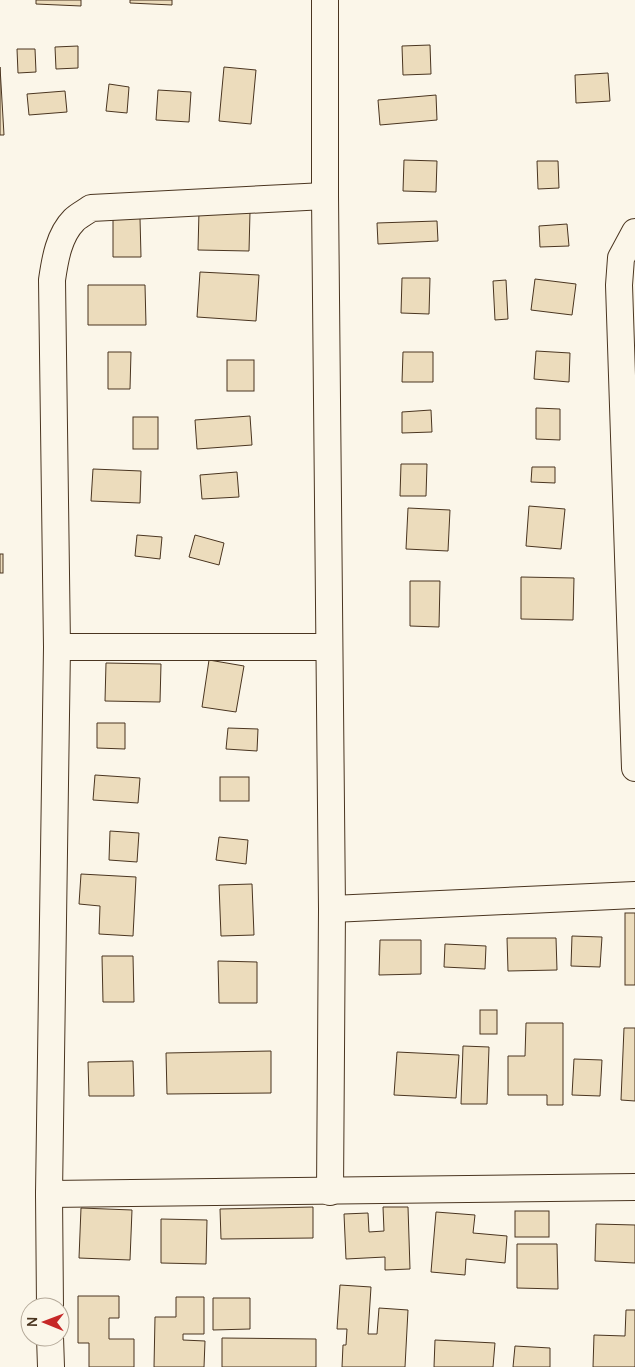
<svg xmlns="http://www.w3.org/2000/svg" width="635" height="1367" viewBox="0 0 635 1367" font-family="Manrope,sans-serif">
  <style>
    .building { fill: #ecdcbc; stroke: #4a3520 }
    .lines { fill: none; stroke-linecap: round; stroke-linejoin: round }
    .street-casing { stroke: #4a3520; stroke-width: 28 }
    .street { stroke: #fbf6e9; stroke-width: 26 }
  </style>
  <rect width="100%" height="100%" fill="#fbf6e9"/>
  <g class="building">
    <polygon points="36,0 81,0 81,6 36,4"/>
    <polygon points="130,0 172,0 172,5 130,3"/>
    <polygon points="430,45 431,74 403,75 402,46"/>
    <polygon points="78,46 78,68 56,69 55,47"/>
    <polygon points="17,49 35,49 36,72 18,73"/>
    <polygon points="0,67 4,135 0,135"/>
    <polygon points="224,67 256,70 251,124 219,121"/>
    <polygon points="608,73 610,101 576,103 575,75"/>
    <polygon points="109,84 129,87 127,113 106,111"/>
    <polygon points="158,90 191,92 189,122 156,120"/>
    <polygon points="65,91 67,112 29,115 27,94"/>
    <polygon points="436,95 437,120 380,125 378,100"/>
    <polygon points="404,160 437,161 436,192 403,191"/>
    <polygon points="537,161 558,161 559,188 538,189"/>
    <polygon points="199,211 250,212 249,251 198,250"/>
    <polygon points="140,218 141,257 113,257 113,219"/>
    <polygon points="437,221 438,241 378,244 377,223"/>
    <polygon points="567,224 569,246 540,247 539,226"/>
    <polygon points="200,272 259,275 256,321 197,317"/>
    <polygon points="402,278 430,278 429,314 401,313"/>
    <polygon points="535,279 576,284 572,315 531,310"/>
    <polygon points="506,280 508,319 495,320 493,281"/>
    <polygon points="88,285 145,285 146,325 88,325"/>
    <polygon points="536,351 570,353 569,382 534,379"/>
    <polygon points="108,352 131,352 130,389 108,389"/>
    <polygon points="403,352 433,352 433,382 402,382"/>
    <rect x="227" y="360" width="27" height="31"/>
    <polygon points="536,408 560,409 560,440 536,439"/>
    <polygon points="431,410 432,432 402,433 402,412"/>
    <polygon points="250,416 252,445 197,449 195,420"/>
    <rect x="133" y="417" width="25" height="32"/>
    <polygon points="401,464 427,464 426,496 400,496"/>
    <polygon points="532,467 555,467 555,483 531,482"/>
    <polygon points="93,469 141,471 140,503 91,501"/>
    <polygon points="237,472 239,497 202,499 200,475"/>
    <polygon points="529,506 565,509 561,549 526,546"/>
    <polygon points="408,508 450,510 448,551 406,549"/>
    <polygon points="137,535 162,537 160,559 135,556"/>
    <polygon points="195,535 224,543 219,565 189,557"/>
    <rect x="0" y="554" width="3" height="19"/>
    <polygon points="521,577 574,578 573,620 521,619"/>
    <polygon points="410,581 440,581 439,627 410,626"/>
    <polygon points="209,660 244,666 236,712 202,707"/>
    <polygon points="106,663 161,664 160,702 105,701"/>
    <polygon points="97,723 125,723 125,749 97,748"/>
    <polygon points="228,728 258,729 257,751 226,749"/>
    <polygon points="95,775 140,778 138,803 93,800"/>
    <rect x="220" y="777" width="29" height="24"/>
    <polygon points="110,831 139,833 137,862 109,860"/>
    <polygon points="219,837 248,840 246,864 216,860"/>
    <polygon points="81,874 136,877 133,936 99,934 100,906 79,904"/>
    <polygon points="252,884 254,935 221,936 219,885"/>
    <rect x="625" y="913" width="10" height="72"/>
    <polygon points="572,936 602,937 600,967 571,966"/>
    <polygon points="507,938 556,938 557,970 508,971"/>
    <polygon points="380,940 421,940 421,974 379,975"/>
    <polygon points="445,944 486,946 485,969 444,967"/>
    <polygon points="102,956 133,956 134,1002 103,1002"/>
    <polygon points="218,961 257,962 257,1003 219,1003"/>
    <rect x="480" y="1010" width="17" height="24"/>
    <polygon points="526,1023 563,1023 563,1105 547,1105 547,1095 508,1095 508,1056 525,1056"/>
    <polygon points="624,1028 635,1028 635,1101 621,1100"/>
    <polygon points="463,1046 489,1047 487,1104 461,1104"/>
    <polygon points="271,1051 271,1093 167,1094 166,1053"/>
    <polygon points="397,1052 459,1055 456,1098 394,1095"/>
    <polygon points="574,1059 602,1060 600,1096 572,1095"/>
    <polygon points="133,1061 134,1096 89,1096 88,1062"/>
    <polygon points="313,1207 313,1238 221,1239 220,1209"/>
    <polygon points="383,1207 408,1207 410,1269 385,1270 385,1257 346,1259 344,1214 368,1213 369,1232 384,1231"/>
    <polygon points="81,1208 132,1210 130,1260 79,1258"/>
    <rect x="515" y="1211" width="34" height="26"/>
    <polygon points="436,1212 475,1215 473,1233 507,1236 505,1263 466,1259 465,1275 431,1272"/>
    <polygon points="161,1219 207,1220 206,1264 161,1263"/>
    <polygon points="596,1224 635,1225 635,1263 595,1261"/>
    <polygon points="517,1244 557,1244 558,1289 517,1288"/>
    <polygon points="340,1285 371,1287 368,1334 377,1334 379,1308 408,1310 405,1367 342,1367 343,1345 346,1345 347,1329 337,1329"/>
    <polygon points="78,1296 119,1296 119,1318 109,1318 109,1339 134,1339 134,1367 89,1367 89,1343 78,1343"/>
    <polygon points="176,1297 204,1297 204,1334 183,1334 183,1340 205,1341 204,1367 154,1367 155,1317 176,1317"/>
    <polygon points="213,1298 250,1298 250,1329 213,1330"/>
    <polygon points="626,1310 635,1310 635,1367 593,1367 594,1335 625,1336"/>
    <polygon points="222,1338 316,1339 316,1367 222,1367"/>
    <polygon points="435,1340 495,1343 493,1367 434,1367"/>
    <polygon points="515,1346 550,1348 550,1367 513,1367"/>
  </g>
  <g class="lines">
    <defs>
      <g id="street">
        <polyline points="325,0 325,196 332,909 330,1192"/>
        <polyline points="635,232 621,258 619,285 635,768"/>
        <polyline points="57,647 329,647"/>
        <polyline points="332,909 635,895"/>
        <polyline points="49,1194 635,1187"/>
        <path d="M 50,1307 L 49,1194 L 57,647 L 52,280 C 55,259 59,235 74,220 C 79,215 86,212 91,208 L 325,196"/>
        <polyline points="50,1337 51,1367"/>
      </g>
    </defs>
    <use href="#street" class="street-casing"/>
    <use href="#street" class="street"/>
  </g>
  <g transform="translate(45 1322) rotate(271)"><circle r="24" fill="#fbf6e9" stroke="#b4a999"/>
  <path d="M0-4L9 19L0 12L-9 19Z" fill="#c62828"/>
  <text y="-8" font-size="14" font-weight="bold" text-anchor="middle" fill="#4a3520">N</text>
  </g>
</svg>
